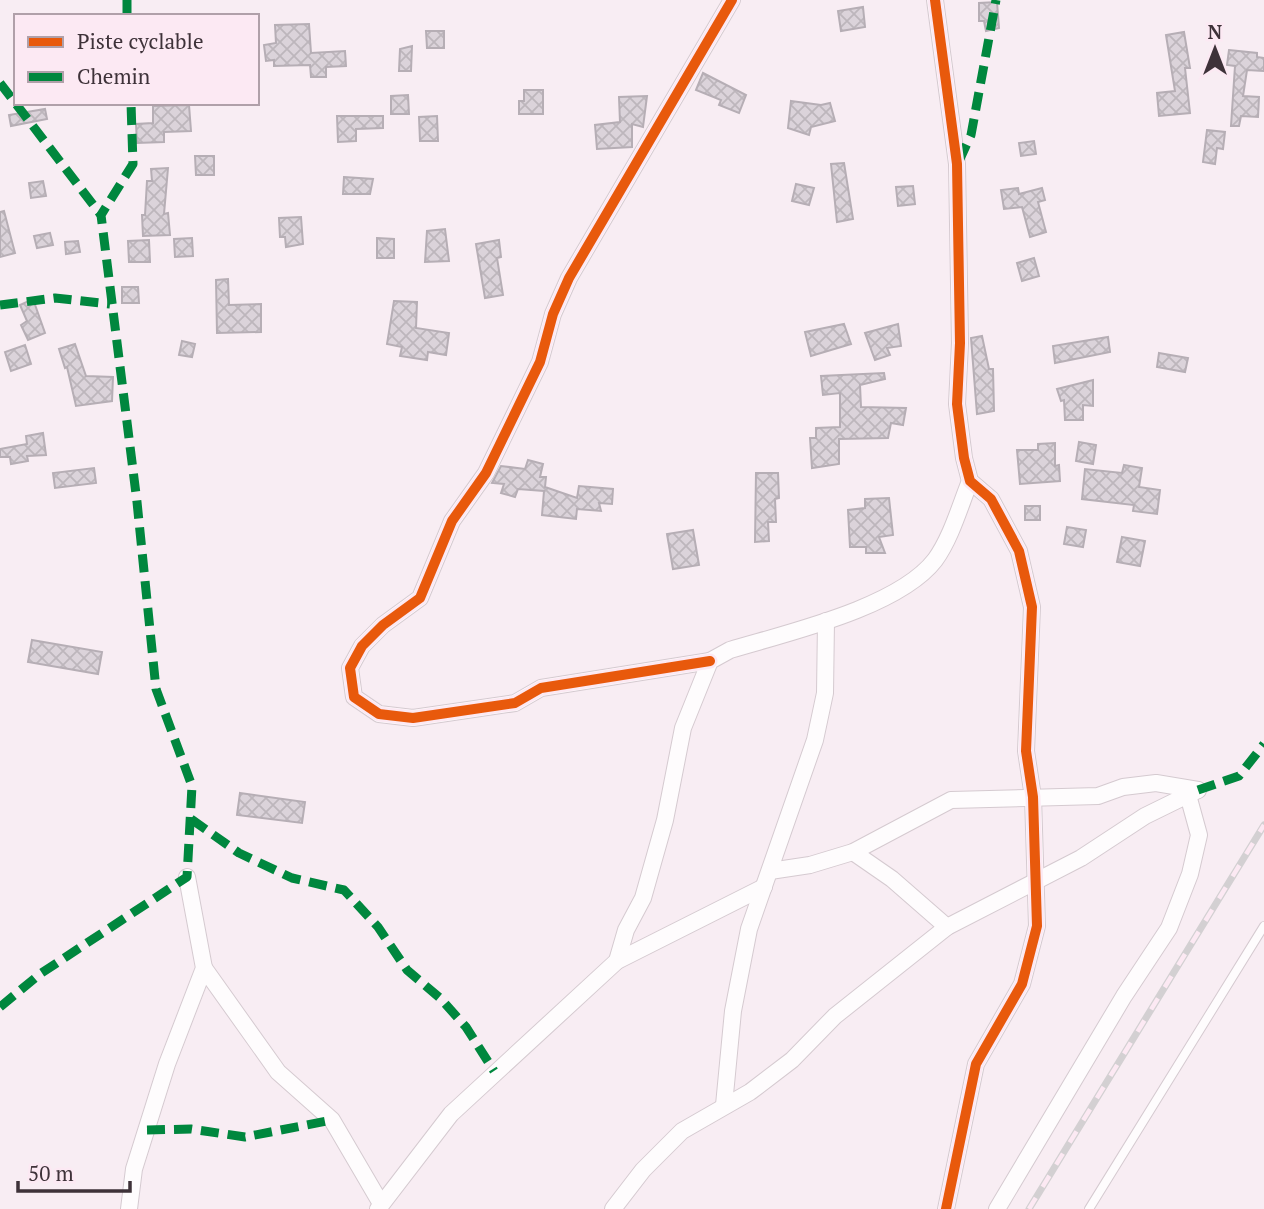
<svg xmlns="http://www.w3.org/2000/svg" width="1264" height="1209" viewBox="0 0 1264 1209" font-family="'PT Serif',serif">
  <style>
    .building { fill: url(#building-cross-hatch); stroke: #b6aeb5; stroke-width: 2 }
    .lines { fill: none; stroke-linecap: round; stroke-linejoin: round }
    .service-casing { stroke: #d5cad0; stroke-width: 10 }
    .minor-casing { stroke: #d5cad0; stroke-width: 18 }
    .service { stroke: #fefcfd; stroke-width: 8 }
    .minor { stroke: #fefcfd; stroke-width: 16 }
    .rail-casing { stroke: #d3d0d2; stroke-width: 7 }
    .rail { stroke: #fce9f3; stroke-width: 4.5; stroke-dasharray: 13; stroke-linecap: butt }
    .quiet { stroke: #00873e; stroke-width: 9; stroke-dasharray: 18 9; stroke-linecap: butt }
    .cycleway-casing { stroke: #fce9f3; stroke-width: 15 }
    .cycleway { stroke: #e8590c; stroke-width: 10 }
  </style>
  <defs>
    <pattern id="building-cross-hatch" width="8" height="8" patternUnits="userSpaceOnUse" patternTransform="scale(1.75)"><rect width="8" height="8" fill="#dbd3da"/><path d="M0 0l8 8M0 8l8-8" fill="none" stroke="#bdb6bc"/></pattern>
  </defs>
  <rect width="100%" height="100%" fill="#f8edf3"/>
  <g class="building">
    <polygon points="997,2 999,28 986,31 984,21 979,21 979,3"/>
    <polygon points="863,7 865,27 841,31 838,11"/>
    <polygon points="309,24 311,53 345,51 346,66 326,67 326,77 311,77 310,65 274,66 274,60 266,61 264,45 276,43 275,25"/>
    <polygon points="426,31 444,31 444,48 427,48"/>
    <polygon points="1184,32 1190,68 1185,68 1190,113 1159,116 1157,93 1175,91 1166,35"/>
    <polygon points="412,46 411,71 399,71 400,49"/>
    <polygon points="1229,50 1257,53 1257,57 1264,58 1264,71 1247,70 1243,96 1259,97 1258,117 1241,116 1239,126 1231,126 1235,66 1227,65"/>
    <polygon points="703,73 746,95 739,113 719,105 721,100 696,90"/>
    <polygon points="524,90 543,90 543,114 519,114 519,101 524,101"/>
    <polygon points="408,95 409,114 391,114 391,96"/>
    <polygon points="647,96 643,127 632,124 632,147 597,149 595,125 620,122 619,97"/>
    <polygon points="791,101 821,105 830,103 835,121 811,127 809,135 788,128"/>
    <polygon points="189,105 191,131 164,132 164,142 137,143 136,124 153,123 153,106"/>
    <polygon points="45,109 47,119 11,126 9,115"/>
    <polygon points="337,116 383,116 383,128 356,129 356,141 338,142"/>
    <polygon points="437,116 438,141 420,141 419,117"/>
    <polygon points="1207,130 1225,132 1223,149 1217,148 1215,164 1203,162"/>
    <polygon points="1034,141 1036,154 1021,156 1019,143"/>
    <polygon points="195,156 214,156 214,175 196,175"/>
    <polygon points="844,163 853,219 837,222 831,164"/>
    <polygon points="168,168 164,214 168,213 170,235 143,236 142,215 145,215 147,181 152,181 151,169"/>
    <polygon points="344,177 373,179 370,194 343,194"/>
    <polygon points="43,181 46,196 31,198 29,183"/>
    <polygon points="796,184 814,188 809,205 792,201"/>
    <polygon points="913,186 915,204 898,206 896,187"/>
    <polygon points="1018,188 1019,194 1042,188 1045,200 1038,202 1046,232 1030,237 1022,207 1004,209 1001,190"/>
    <polygon points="4,211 15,253 0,257 0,212"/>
    <polygon points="301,217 303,244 286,247 285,237 280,237 279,218"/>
    <polygon points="445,229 449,261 425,262 427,231"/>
    <polygon points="50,233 53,245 37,248 34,236"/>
    <polygon points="192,238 193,256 175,257 174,239"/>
    <polygon points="377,238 394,239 394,258 377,258"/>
    <polygon points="149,240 150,262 129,262 128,241"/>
    <polygon points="499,240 501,257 497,258 503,295 485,298 476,244"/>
    <polygon points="78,241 80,252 66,254 65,242"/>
    <polygon points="1034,258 1039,276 1022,281 1017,263"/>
    <polygon points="228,279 229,305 261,304 261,332 217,333 216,280"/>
    <polygon points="122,287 138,287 139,303 122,303"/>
    <polygon points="33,299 45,333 28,340 21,325 27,321 20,305"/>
    <polygon points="394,301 417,302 416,328 449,333 446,355 428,352 427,360 400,356 402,347 387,344"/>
    <polygon points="844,324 851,344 811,356 805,332"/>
    <polygon points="898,324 901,346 887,348 890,355 875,360 865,333"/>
    <polygon points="982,336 989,369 993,369 994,411 977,414 971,338"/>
    <polygon points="1108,337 1110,352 1055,363 1053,346"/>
    <polygon points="182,341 195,344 192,357 179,355"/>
    <polygon points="75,344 86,376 113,377 112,401 76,406 67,367 65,368 59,349"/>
    <polygon points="25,345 31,364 11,371 5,352"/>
    <polygon points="1159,353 1188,358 1185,372 1157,367"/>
    <polygon points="884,373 885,379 860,385 861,407 906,408 903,425 891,423 888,438 839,439 839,464 812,468 810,438 816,438 816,428 840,427 840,393 823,395 821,376"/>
    <polygon points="1093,380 1093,406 1083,405 1083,420 1065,420 1064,400 1061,401 1057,389"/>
    <polygon points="43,433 46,455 27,456 28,461 11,464 10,457 0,457 0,449 27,444 26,436"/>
    <polygon points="1079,442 1096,445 1093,464 1076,461"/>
    <polygon points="1055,443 1055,466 1059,465 1060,481 1020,484 1017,450 1038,450 1038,444"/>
    <polygon points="528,460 543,464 540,477 546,477 545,487 577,498 579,486 613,489 612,504 599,503 601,511 577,509 576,519 542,515 544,491 518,489 515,497 501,493 504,484 492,483 501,466 525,469"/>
    <polygon points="1124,465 1142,468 1139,487 1160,490 1157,514 1133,511 1134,505 1082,499 1085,469 1122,473"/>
    <polygon points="94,468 96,483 55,488 53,473"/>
    <polygon points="756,473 778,473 779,498 775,499 776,522 768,522 769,541 755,542"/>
    <polygon points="889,498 893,535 879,537 885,553 866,553 866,547 850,547 848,510 865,508 865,499"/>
    <rect x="1025" y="506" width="15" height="14"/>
    <polygon points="1067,527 1086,530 1083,547 1064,544"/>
    <polygon points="693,530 699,565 673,569 667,534"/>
    <polygon points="1122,537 1145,541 1140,566 1117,562"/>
    <polygon points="32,640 102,652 98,674 28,662"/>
    <polygon points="240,793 305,802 302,823 237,815"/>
  </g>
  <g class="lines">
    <defs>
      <polyline id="service" points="1089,1209 1264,926"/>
      <g id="minor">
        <polyline points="935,0 957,164 960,343 957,404 964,458 970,481 991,499 1019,551 1032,607 1026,751 1033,797 1037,926 1022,984 976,1064 946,1209"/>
        <polyline points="710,661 541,688 515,703 413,718 379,714 354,697 350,668 362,646 383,625 420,598 452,521 486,473 540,362 553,314 569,278 732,0"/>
        <polyline points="853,852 892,879 947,927"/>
        <polyline points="770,871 810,865 853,852 951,800 1098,796 1123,787 1156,783 1198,790"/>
        <path d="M 617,961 L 626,930 L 643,898 L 665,820 L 683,728 L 710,661 L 730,650 C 786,633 898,608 935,560 C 951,538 960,506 970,481"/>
        <polyline points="204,968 278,1072 332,1120 380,1202"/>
        <polyline points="724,1105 733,1011 749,929 815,740 825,693 826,621"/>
        <polyline points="129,1209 134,1169 167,1064 204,968 187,877"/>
        <polyline points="378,1209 451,1114 617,961 764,887"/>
        <polyline points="613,1209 643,1170 682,1131 750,1092 792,1060 835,1016 947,927 1081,858 1145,816 1198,790"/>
        <polyline points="997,1209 1124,996 1169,928 1190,874 1199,835 1188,795"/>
      </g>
    </defs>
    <use href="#service" class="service-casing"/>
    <use href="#minor" class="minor-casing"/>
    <use href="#service" class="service"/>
    <use href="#minor" class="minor"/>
    <defs>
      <polyline id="rail" points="1029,1209 1264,825"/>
    </defs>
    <use href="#rail" class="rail-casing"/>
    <use href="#rail" class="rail"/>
    <g class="quiet">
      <polyline points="127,0 127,16"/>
      <polyline points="0,83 101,215"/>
      <polyline points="959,161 971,135 996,0"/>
      <polyline points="0,305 55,298 110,304"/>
      <polyline points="1198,790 1239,776 1264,744"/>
      <polyline points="191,819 239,853 292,878 344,890 378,927 407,970 440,998 466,1027 494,1071"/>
      <polyline points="0,1007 40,974 187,877 192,786 156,689 137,502 101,215 133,164 131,103"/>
      <polyline points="147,1130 191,1129 245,1137 332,1120"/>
    </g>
    <defs>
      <g id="cycleway">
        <polyline points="935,0 957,164 960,343 957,404 964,458 970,481 991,499 1019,551 1032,607 1026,751 1033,797 1037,926 1022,984 976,1064 946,1209"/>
        <polyline points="710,661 541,688 515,703 413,718 379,714 354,697 350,668 362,646 383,625 420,598 452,521 486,473 540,362 553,314 569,278 732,0"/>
      </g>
    </defs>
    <use href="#cycleway" class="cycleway-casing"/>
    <use href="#cycleway" class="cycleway"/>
  </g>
  <rect x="14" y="14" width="245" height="91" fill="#fce9f3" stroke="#b0a0a9" stroke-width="2"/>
  <rect x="28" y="37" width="35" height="10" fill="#e8590c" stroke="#b0a0a9" stroke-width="2"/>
  <text x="77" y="49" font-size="21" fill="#3e3239">Piste cyclable</text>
  <rect x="28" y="72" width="35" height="10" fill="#00873e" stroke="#b0a0a9" stroke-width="2"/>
  <text x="77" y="84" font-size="21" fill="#3e3239">Chemin</text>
  <g transform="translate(1215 49)" stroke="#fce9f3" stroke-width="5" paint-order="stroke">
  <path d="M0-5L12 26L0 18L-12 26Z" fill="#3e3239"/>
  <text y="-10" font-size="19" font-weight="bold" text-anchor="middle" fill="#3e3239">N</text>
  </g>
  <path d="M18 1181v10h112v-10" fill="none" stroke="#3e3239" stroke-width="3.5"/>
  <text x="28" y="1181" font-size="21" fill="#3e3239" stroke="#fce9f3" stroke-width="5" paint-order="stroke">50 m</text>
</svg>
